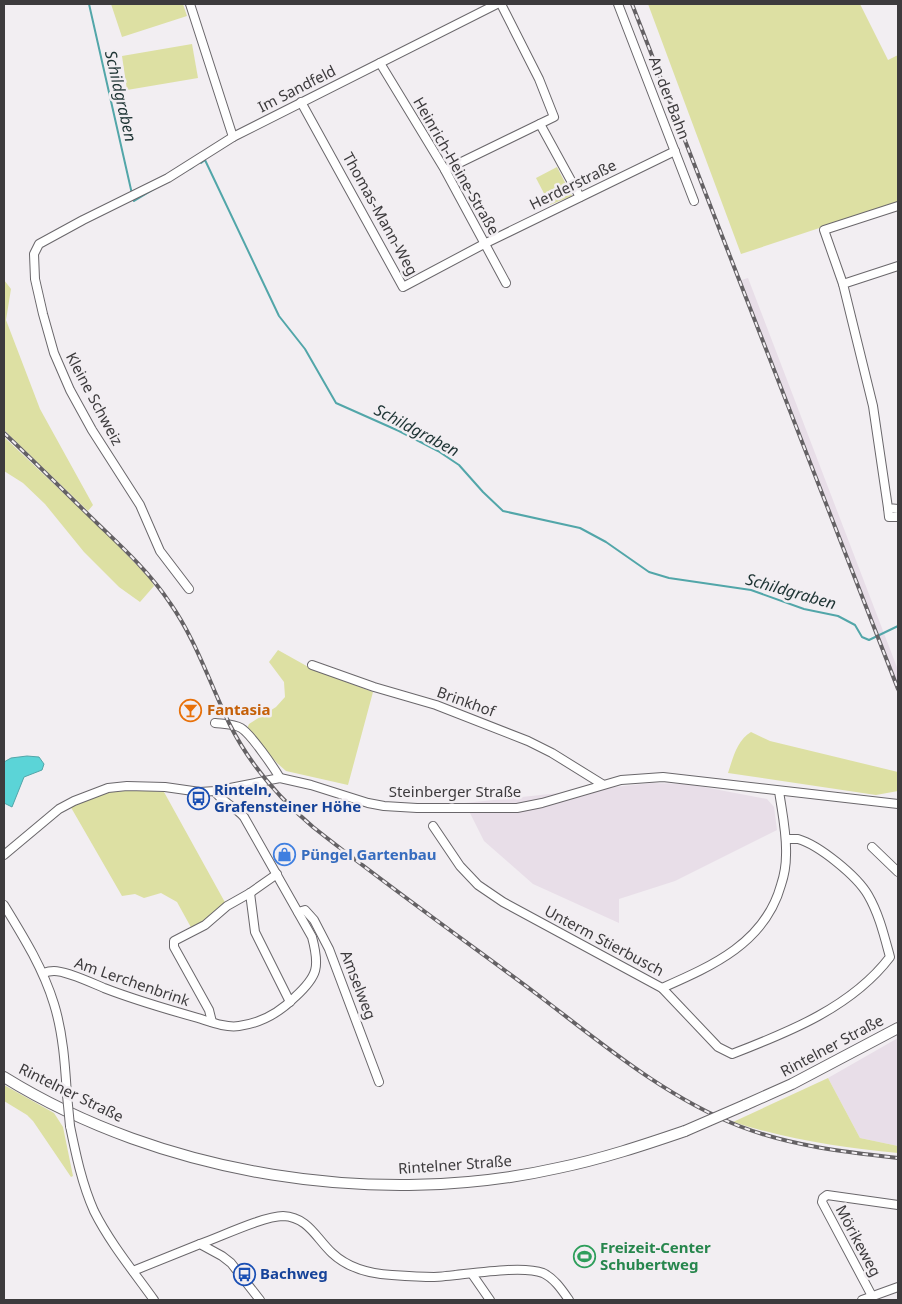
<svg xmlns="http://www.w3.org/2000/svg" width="902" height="1304" viewBox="0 0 902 1304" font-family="'Noto Sans',sans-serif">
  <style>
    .built { fill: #e8dee8 }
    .green { fill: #dde0a3 }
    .water { fill: #5bd4d7; stroke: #52a6a9 }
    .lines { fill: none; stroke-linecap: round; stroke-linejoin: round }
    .stream { stroke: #52a6a9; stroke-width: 2 }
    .minor-casing { stroke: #6a676b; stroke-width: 10 }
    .major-casing { stroke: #6a676b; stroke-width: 12 }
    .minor { stroke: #fff; stroke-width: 8 }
    .major { stroke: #fff; stroke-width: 10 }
    .rail-casing { stroke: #646164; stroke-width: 4 }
    .rail { stroke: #f2eef2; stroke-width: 2; stroke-dasharray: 5.5; stroke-linecap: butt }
    .minor-bridge-casing { stroke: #6a676b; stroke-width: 10; stroke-linecap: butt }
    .major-bridge-casing { stroke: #6a676b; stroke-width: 12; stroke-linecap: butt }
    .minor-bridge { stroke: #fff; stroke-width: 8 }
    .major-bridge { stroke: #fff; stroke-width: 10 }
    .labels { text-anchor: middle; stroke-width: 5; stroke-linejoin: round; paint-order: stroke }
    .street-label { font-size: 15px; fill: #3d3b3d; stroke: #f2eef2 }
    .food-label { font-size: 15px; font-weight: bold; fill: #c56008; stroke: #f2eef2; text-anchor: start }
    .transit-label { font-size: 15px; font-weight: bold; fill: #164399; stroke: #f2eef2; text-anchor: start }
    .shop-label { font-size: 15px; font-weight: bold; fill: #366cbe; stroke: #f2eef2; text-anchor: start }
    .leisure-label { font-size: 15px; font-weight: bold; fill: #27864d; stroke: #f2eef2; text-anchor: start }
    .water-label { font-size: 16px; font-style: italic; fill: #1d3333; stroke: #f2eef2 }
  </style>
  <rect width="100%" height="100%" fill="#f2eef2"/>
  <g class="built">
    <polygon points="748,278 898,670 898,695 738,281"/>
    <polygon points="652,783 688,784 767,799 774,807 777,830 675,881 619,899 619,923 533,884 484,841 465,803"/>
    <polygon points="898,1038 898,1146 860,1138 828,1078"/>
  </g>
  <g class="green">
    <polygon points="111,4 183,4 187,16 122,37"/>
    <polygon points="648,4 860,4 888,60 898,55 898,202 741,254"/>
    <polygon points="192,44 198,78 127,90 122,56"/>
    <polygon points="557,167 572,196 550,205 536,178"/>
    <polygon points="4,280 11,289 6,320 32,388 40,409 93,505 88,511 4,430"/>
    <polygon points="4,437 111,538 151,580 154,586 140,602 119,587 84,552 45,504 23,483 4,471"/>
    <polygon points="278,650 312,669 373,692 348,785 286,771 277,763 247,729 249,724 276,707 285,697 284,682 269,662"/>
    <path d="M 751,732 L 770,741 L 898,772 L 898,791 L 876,795 L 728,773 C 733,758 737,740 751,732 Z"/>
    <polygon points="140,790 164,792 227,906 193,931 177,902 161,893 144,898 135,894 122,896 69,804 111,792"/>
    <path d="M 828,1078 L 860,1138 L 898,1146 L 898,1153 C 842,1148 787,1139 733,1122 Z"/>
    <polygon points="4,1085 54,1113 63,1127 73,1176 71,1177 33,1121 27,1115 4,1101"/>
  </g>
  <polygon class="water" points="27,756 39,757 44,764 42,770 24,777 12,807 4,803 4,762 11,758"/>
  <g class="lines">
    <g class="stream">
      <polyline points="89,4 132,194"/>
      <polyline points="201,163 205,160 279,316 305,349 336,403 399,431 438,451 459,465 483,492 503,511 580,528 606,542 649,572 669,578 751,590 804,609 838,616 855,625 862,637 869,640 898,626"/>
      <polyline points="190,169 194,166"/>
      <polyline points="133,199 134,201 159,186"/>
    </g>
    <defs>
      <g id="minor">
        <polyline points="190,4 233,137 497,4"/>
        <polyline points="618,4 694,201"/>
        <polyline points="380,63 445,170 506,283"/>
        <polyline points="301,102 403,287 484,244 675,151"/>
        <polyline points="540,124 580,197"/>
        <polyline points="445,170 554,117 539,79 501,4"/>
        <polyline points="898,266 843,284 873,406 888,508 898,509"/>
        <polyline points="843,284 824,230 898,206"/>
        <polyline points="888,508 889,517 898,517"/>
        <polyline points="189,589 160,551 140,505 92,430 70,390 54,353 43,314 35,279 34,254 39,244 83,220 168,178 233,137"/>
        <polyline points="312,665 374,687 436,705 528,741 552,753 602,784"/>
        <path d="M 215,723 C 223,724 234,724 241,728 C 251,734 274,768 280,778"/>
        <path d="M 433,826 L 460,866 L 478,885 L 503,902 L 662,988 C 712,966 765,943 781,885 C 784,876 786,865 786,855 C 787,834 782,812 779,791"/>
        <polyline points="872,847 898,872"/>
        <polyline points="4,855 59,809 74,801 108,788 127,786 165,787 200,792 215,791 280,778 311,785 368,803 384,806 417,808 517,808 542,803 621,780 663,777 898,804"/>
        <polyline points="250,893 255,932 290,1002"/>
        <path d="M 4,905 C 23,936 43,968 54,1004 C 63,1033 65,1064 67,1095"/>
        <polyline points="298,912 305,910 314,920 329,949 379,1082"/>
        <path d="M 43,973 C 46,972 50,971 54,971 C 67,971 92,983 104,988 C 135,1000 166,1009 198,1018 C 211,1022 226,1028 239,1026 C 262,1023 279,1013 295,997 C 318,976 320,967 312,937 L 244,817 C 235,806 221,802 215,791"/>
        <path d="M 662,988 L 718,1047 L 732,1054 C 789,1032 852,1007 890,957 C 884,935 879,914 868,895 C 857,876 819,845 798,839 C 794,839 790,839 786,839"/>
        <polyline points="212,1022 209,1010 174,947 174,941 205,925 227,906 250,893 277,874"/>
        <path d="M 70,1126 C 76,1155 82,1184 94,1211 C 110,1243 134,1272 154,1300"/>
        <path d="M 200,1244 C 220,1237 264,1216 283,1216 C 308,1217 316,1238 332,1253 C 348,1268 371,1274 392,1275 C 406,1276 420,1277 434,1277 C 460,1276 520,1264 543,1273 C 554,1278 562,1290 569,1300"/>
        <polyline points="133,1271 200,1244 222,1256 231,1263 260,1300"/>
        <polyline points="472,1274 490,1300"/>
        <polyline points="872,1296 822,1202 823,1198 827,1195 898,1205"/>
        <polyline points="862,1300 898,1287"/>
      </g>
      <g id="major">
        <path d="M 4,1077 C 162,1175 377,1209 558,1168 C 602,1159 644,1145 685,1131"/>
        <polyline points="745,1105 792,1084 898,1028"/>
      </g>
    </defs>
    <use href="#minor" class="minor-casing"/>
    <use href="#major" class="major-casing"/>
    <use href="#minor" class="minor"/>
    <use href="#major" class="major"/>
    <defs>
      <g id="rail">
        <polyline points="632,4 898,689"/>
        <path d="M 4,433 C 36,463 67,494 99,525 C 124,549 150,573 170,603 C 196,640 210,684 230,725 C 250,765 279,798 313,827 C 385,884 460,937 534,992 C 599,1041 663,1096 739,1126 C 791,1146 844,1152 898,1158"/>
      </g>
    </defs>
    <use href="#rail" class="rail-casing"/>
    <use href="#rail" class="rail"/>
    <defs>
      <polyline id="minor-bridge" points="67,1095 70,1126"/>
      <polyline id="major-bridge" points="685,1131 745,1105"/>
    </defs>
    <use href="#minor-bridge" class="minor-bridge-casing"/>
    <use href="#major-bridge" class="major-bridge-casing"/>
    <use href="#minor-bridge" class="minor-bridge"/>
    <use href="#major-bridge" class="major-bridge"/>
  </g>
  <defs>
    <symbol id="bar-ring" viewBox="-11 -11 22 22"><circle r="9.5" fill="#f2eef2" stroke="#e8710a" stroke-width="1.5"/><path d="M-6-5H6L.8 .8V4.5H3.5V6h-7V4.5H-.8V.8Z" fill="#e8710a"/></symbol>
    <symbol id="bus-ring" viewBox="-11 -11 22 22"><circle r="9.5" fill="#f2eef2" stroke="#1a4fb4" stroke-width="1.5"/><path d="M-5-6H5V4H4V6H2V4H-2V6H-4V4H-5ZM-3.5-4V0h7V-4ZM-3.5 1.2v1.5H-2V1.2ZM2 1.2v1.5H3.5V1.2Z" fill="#1a4fb4"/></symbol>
    <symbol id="shop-ring" viewBox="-11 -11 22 22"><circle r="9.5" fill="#f2eef2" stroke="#3f7fe0" stroke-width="1.5"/><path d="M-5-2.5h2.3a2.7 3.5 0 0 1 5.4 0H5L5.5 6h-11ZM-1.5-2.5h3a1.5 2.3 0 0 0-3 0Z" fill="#3f7fe0"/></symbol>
    <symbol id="stadium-ring" viewBox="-11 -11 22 22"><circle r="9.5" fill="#f2eef2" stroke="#2e9e5b" stroke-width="1.5"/><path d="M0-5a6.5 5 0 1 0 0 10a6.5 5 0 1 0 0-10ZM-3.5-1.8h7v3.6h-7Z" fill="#2e9e5b"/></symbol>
  </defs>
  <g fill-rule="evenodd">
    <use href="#bar-ring" x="178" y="698" width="25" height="25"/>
    <use href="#bus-ring" x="186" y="786" width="25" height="25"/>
    <use href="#shop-ring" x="272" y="842" width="25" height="25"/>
    <use href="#stadium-ring" x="572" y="1244" width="25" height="25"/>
    <use href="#bus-ring" x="232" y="1262" width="25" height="25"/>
  </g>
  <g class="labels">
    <g class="street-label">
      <text transform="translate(297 89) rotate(-27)" y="5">Im Sandfeld</text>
      <text transform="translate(669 98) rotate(69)" y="5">An der Bahn</text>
      <text transform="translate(456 166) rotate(60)" y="5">Heinrich-Heine-Straße</text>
      <text transform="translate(573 185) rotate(-26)" y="5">Herderstraße</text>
      <text transform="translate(380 214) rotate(61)" y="5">Thomas-Mann-Weg</text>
      <text transform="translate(94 399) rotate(62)" y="5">Kleine Schweiz</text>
      <text transform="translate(466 702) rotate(20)" y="5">Brinkhof</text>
      <text x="455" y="797">Steinberger Straße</text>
      <text transform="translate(604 941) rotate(28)" y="5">Unterm Stierbusch</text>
      <text transform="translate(132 982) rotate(19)" y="5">Am Lerchenbrink</text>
      <text transform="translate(358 985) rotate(69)" y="5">Amselweg</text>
      <text transform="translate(832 1046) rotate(-28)" y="5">Rintelner Straße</text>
      <text transform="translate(71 1093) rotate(26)" y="5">Rintelner Straße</text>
      <text transform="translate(455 1165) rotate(-4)" y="5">Rintelner Straße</text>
      <text transform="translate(858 1241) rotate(62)" y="5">Mörikeweg</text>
    </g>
    <g class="food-label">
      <text x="207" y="715">Fantasia</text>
    </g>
    <g class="transit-label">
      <text x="214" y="795">Rinteln,<tspan x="214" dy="17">Grafensteiner Höhe</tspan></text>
      <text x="260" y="1279">Bachweg</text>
    </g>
    <g class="shop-label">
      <text x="301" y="860">Püngel Gartenbau</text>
    </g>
    <g class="leisure-label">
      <text x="600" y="1253">Freizeit-Center<tspan x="600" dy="17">Schubertweg</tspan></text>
    </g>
    <g class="water-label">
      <text transform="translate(121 96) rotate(77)" y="6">Schildgraben</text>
      <text transform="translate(417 430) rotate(28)" y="6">Schildgraben</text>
      <text transform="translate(791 591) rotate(16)" y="6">Schildgraben</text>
    </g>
  </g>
  <rect width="902" height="1304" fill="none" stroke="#3d3b3d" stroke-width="10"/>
</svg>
